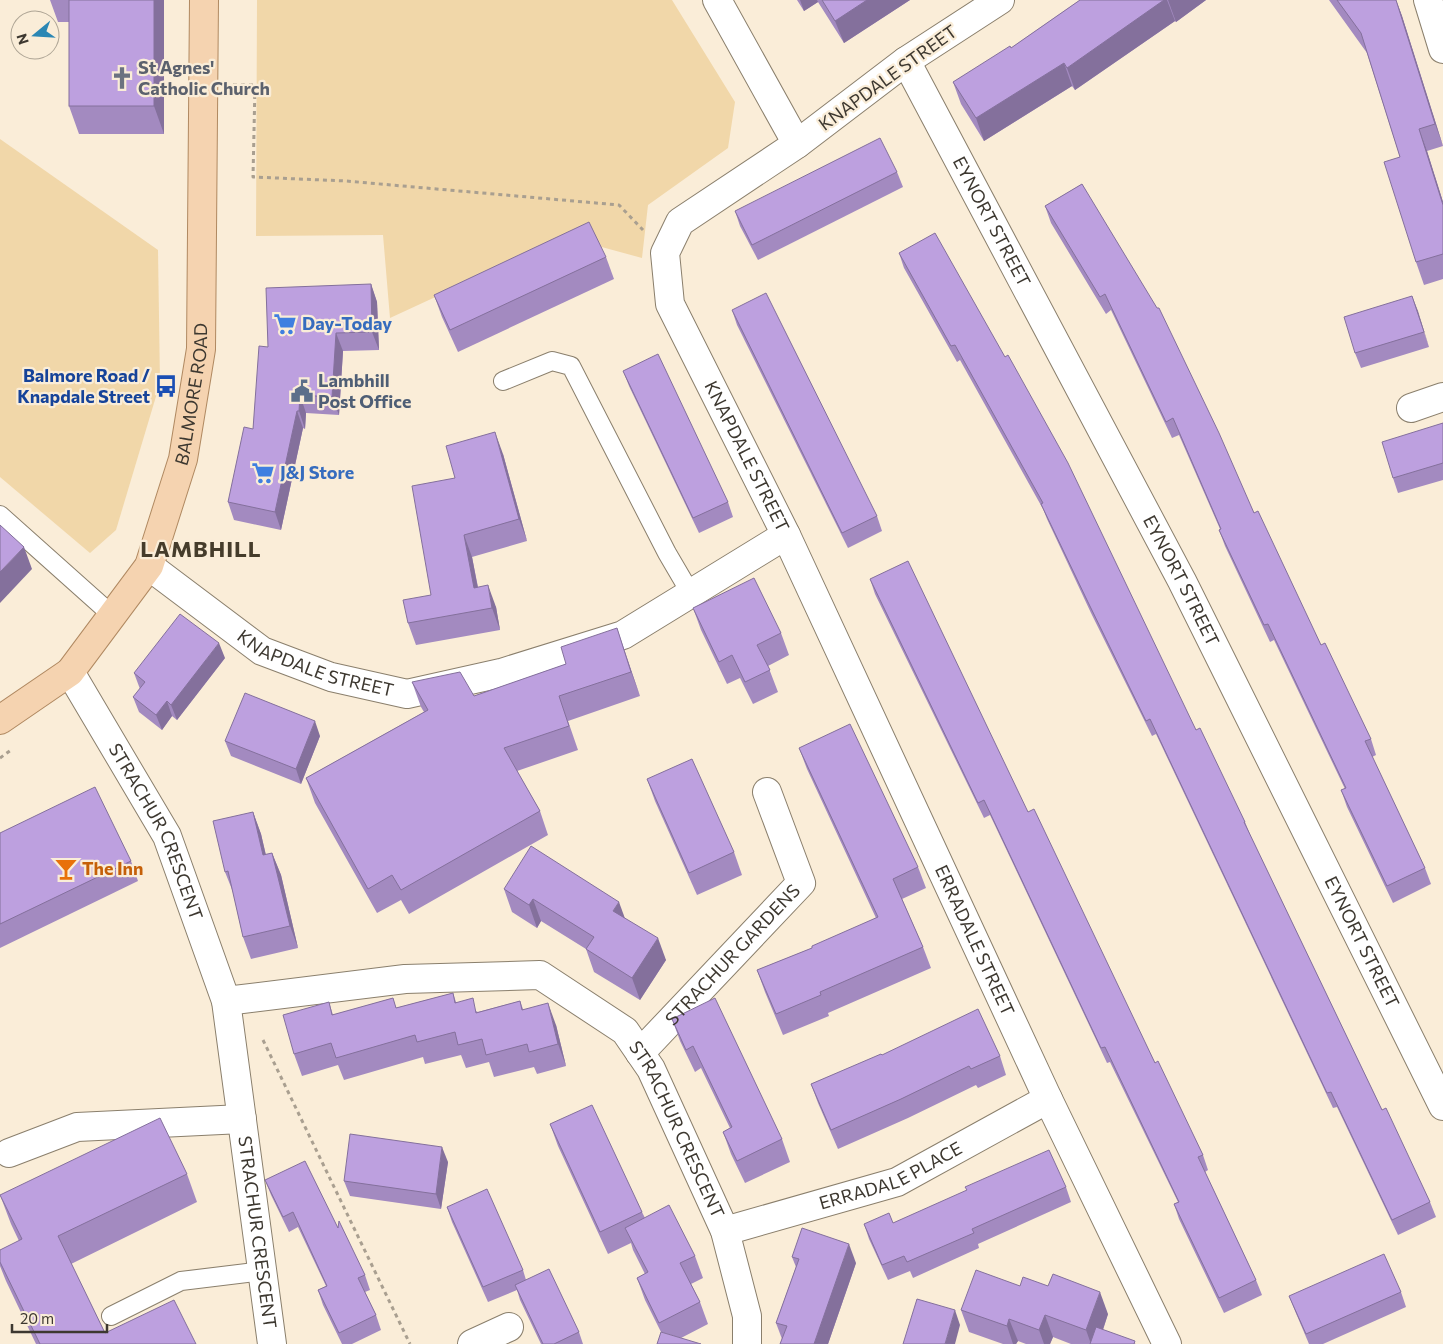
<svg xmlns="http://www.w3.org/2000/svg" width="1443" height="1344" viewBox="0 0 1443 1344" font-family="Commissioner,sans-serif">
  <style>
    .green { fill: #f1d7a9 }
    .lines { fill: none; stroke-linecap: round; stroke-linejoin: round }
    .lane-casing { stroke: #8a7f6c; stroke-width: 20 }
    .street-casing { stroke: #8a7f6c; stroke-width: 30 }
    .primary-casing { stroke: #b08961; stroke-width: 30 }
    .path { stroke: #a99f90; stroke-width: 3; stroke-dasharray: 4 4; stroke-linecap: butt }
    .lane { stroke: #fff; stroke-width: 18 }
    .street { stroke: #fff; stroke-width: 28 }
    .primary { stroke: #f5d3b0; stroke-width: 28 }
    .wall { fill: #a38ac0 }
    .shaded-wall { fill: #84709c }
    .building { fill: #bda0df; stroke: #84709c }
    .labels { text-anchor: middle; stroke-width: 4.5; stroke-linejoin: round; paint-order: stroke }
    .worship-label { font-size: 18px; font-weight: bold; fill: #5b616d; stroke: #faedd8; text-anchor: start }
    .street-label { font-size: 18px; fill: #3d3830; stroke: #faedd8 }
    .shop-label { font-size: 18px; font-weight: bold; fill: #366cbe; stroke: #faedd8; text-anchor: start }
    .transit-label { font-size: 18px; font-weight: bold; fill: #164399; stroke: #faedd8; text-anchor: end }
    .service-label { font-size: 18px; font-weight: bold; fill: #4e5e75; stroke: #faedd8; text-anchor: start }
    .food-label { font-size: 18px; font-weight: bold; fill: #c56008; stroke: #faedd8; text-anchor: start }
    .district-label { font-size: 22px; font-weight: bold; letter-spacing: 1px; fill: #453c2b; stroke: #faedd8 }
  </style>
  <rect width="100%" height="100%" fill="#faedd8"/>
  <g class="green">
    <polygon points="257,0 672,0 735,102 728,148 648,205 642,258 565,237 390,318 383,235 256,236"/>
    <polygon points="0,139 158,250 160,383 116,530 90,553 0,477"/>
  </g>
  <g class="lines">
    <defs>
      <g id="lane">
        <polyline points="503,381 552,361 571,366 667,553 691,594"/>
        <polyline points="0,515 112,615"/>
        <polyline points="111,1316 181,1281 263,1271"/>
      </g>
      <g id="street">
        <polyline points="717,0 797,144"/>
        <path id="s1" d="M 1000,0 L 906,61 L 797,144 L 680,222 L 665,253 L 670,304 L 786,535 L 1048,1099 L 1167,1344"/>
        <polyline points="1428,0 1443,49"/>
        <path id="s2" d="M 906,61 L 1182,581 L 1443,1106"/>
        <polyline points="1411,408 1443,397"/>
        <path id="s3" d="M 149,566 L 262,651 L 331,677 L 407,694 L 501,673 L 623,635 L 786,535"/>
        <path id="s4" d="M 70,672 L 167,836 L 226,1001 L 272,1344"/>
        <path id="s5" d="M 226,1001 L 405,979 L 540,975 L 625,1031 L 651,1069 L 725,1231 L 747,1316 L 747,1344"/>
        <path id="s6" d="M 640,1053 L 801,883 L 767,792"/>
        <polyline points="9,1153 77,1127 242,1119"/>
        <path id="s7" d="M 725,1231 L 897,1182 L 1048,1099"/>
        <polyline points="472,1344 509,1327"/>
      </g>
      <g id="primary">
        <path id="s8" d="M 0,720 L 70,672 L 149,566 L 183,459 L 201,349 L 204,0"/>
      </g>
    </defs>
    <use href="#lane" class="lane-casing"/>
    <use href="#street" class="street-casing"/>
    <use href="#primary" class="primary-casing"/>
    <g class="path">
      <polyline points="233,85 255,85 253,177 346,181 619,205 643,230"/>
      <polyline points="0,758 11,750"/>
      <polyline points="263,1040 410,1344"/>
    </g>
    <use href="#lane" class="lane"/>
    <use href="#street" class="street"/>
    <use href="#primary" class="primary"/>
  </g>
  <g class="wall">
    <polygon points="50,0 164,0 164,134 79,134 69,106 69,22 58,22"/>
    <polygon points="797,0 910,0 844,43 818,2 804,11"/>
    <polygon points="1080,0 1206,0 1176,22 1175,21 1075,90 1072,86 984,141 961,104 953,82 1011,48"/>
    <polygon points="1329,0 1396,0 1402,16 1443,146 1427,151 1443,202 1443,279 1424,285 1416,262 1400,157 1367,53"/>
    <polygon points="897,172 903,187 758,260 740,226 735,211"/>
    <polygon points="1082,184 1254,513 1321,645 1371,739 1376,755 1372,757 1425,868 1431,884 1393,903 1347,807 1341,790 1345,789 1274,640 1270,642 1225,546 1219,530 1220,529 1179,435 1172,438 1111,310 1106,314 1051,223 1045,206"/>
    <polygon points="899,253 1196,730 1245,822 1251,837 1382,1110 1430,1202 1436,1217 1398,1235 1337,1107 1333,1108 1156,734 1152,736 1091,613 1047,519 1043,509 960,360 957,362 904,268"/>
    <polygon points="606,257 614,279 458,352 442,317 434,295"/>
    <polygon points="371,284 377,302 379,350 343,351 339,415 306,413 305,429 303,428 281,530 234,520 228,502 253,429 268,347"/>
    <polygon points="1412,296 1429,347 1361,368 1355,353"/>
    <polygon points="732,310 877,516 882,531 848,548 737,325"/>
    <polygon points="623,371 728,502 733,517 699,533 629,386"/>
    <polygon points="1443,423 1443,480 1398,493 1393,478"/>
    <polygon points="503,454 527,541 472,557 478,587 496,607 500,630 416,645 408,623 431,595 455,478"/>
    <polygon points="870,579 1028,812 1155,1063 1203,1155 1208,1170 1205,1172 1256,1280 1262,1295 1224,1313 1179,1219 1174,1204 1178,1202 1110,1062 1107,1063 990,815 984,818 875,594"/>
    <polygon points="693,608 781,633 789,655 768,666 778,692 753,704 740,678 727,684 701,630"/>
    <polygon points="617,628 640,696 568,721 578,750 517,771 540,811 548,835 409,914 401,900 377,913 315,803 306,778 424,712 421,707 412,682 474,696 566,664"/>
    <polygon points="225,658 177,720 172,716 162,730 139,712 133,697 140,689 134,673"/>
    <polygon points="320,736 301,784 231,756 225,741"/>
    <polygon points="799,748 918,867 926,888 902,899 923,947 931,968 828,1013 829,1016 783,1035 765,992 757,970 812,948 876,918 807,769"/>
    <polygon points="647,779 734,852 742,875 697,895 655,801"/>
    <polygon points="253,812 261,834 266,855 272,853 281,875 298,948 251,959 243,937 233,892 225,872"/>
    <polygon points="0,833 131,861 138,881 0,948"/>
    <polygon points="504,889 625,918 666,960 640,1000 594,972 586,949 541,921 537,928 512,912"/>
    <polygon points="453,993 456,1002 478,1012 520,1001 523,1009 556,1025 566,1066 537,1074 534,1067 494,1077 489,1062 466,1068 461,1055 425,1064 423,1057 344,1080 338,1065 302,1076 294,1054 329,1002 333,1015 393,998 396,1008"/>
    <polygon points="672,1019 782,1139 790,1162 745,1183 731,1154 723,1132 730,1128 701,1068 695,1072 680,1041"/>
    <polygon points="882,1055 1000,1056 1006,1075 978,1088 976,1085 908,1118 838,1149 818,1103 811,1084"/>
    <polygon points="550,1124 642,1212 645,1218 695,1256 703,1278 691,1284 700,1302 708,1324 681,1338 661,1332 645,1300 637,1278 645,1274 633,1250 631,1243 608,1254 558,1146"/>
    <polygon points="448,1162 441,1209 350,1196 344,1181"/>
    <polygon points="187,1174 197,1202 71,1264 105,1333 196,1344 36,1344 6,1281 0,1266 0,1250 19,1241 11,1224 0,1195"/>
    <polygon points="265,1180 338,1228 365,1275 370,1290 365,1292 376,1315 381,1330 352,1344 342,1344 323,1305 318,1290 326,1286 298,1227 289,1232 271,1195"/>
    <polygon points="1066,1187 1071,1202 978,1244 979,1248 913,1278 910,1271 888,1280 869,1239 864,1224 893,1223"/>
    <polygon points="447,1207 523,1270 526,1280 579,1332 583,1344 541,1344 520,1300 517,1290 488,1302 452,1222"/>
    <polygon points="792,1257 856,1263 828,1344 780,1344 782,1339 776,1323 796,1267"/>
    <polygon points="1020,1286 1108,1314 1103,1330 1136,1344 1071,1344 1053,1337 1050,1344 1026,1344 1018,1341 1016,1344 1003,1344 969,1332 961,1310"/>
    <polygon points="1401,1292 1406,1307 1323,1344 1309,1344 1295,1311 1289,1296"/>
  </g>
  <g class="shaded-wall">
    <polygon points="154,0 164,0 164,134 154,106"/>
    <polygon points="800,0 817,0 818,2 804,11"/>
    <polygon points="867,0 910,0 844,43 835,21"/>
    <polygon points="1164,0 1167,0 1175,21 1075,90 1067,68"/>
    <polygon points="1168,0 1206,0 1176,22"/>
    <polygon points="1396,0 1402,16 1443,146 1435,124"/>
    <polygon points="1064,63 1072,86 984,141 976,118"/>
    <polygon points="1419,129 1427,151 1443,202 1443,205"/>
    <polygon points="371,284 377,302 379,350 372,332"/>
    <polygon points="1412,296 1418,311 1429,347"/>
    <polygon points="336,333 343,351 339,415 332,397"/>
    <polygon points="300,395 306,413 305,429 299,411"/>
    <polygon points="297,411 303,428 281,530 275,512"/>
    <polygon points="495,432 503,454 527,541 519,519"/>
    <polygon points="464,535 472,557 482,610 474,588"/>
    <polygon points="24,547 32,569 0,603 0,572"/>
    <polygon points="488,585 496,607 500,630 492,608"/>
    <polygon points="617,628 625,653 640,696 631,672"/>
    <polygon points="219,643 225,658 177,720 171,705"/>
    <polygon points="167,701 172,716 162,730 156,715"/>
    <polygon points="315,721 320,736 301,784 296,769"/>
    <polygon points="253,812 261,834 271,878 263,855"/>
    <polygon points="272,853 281,875 298,948 290,926"/>
    <polygon points="533,899 541,921 537,928 529,905"/>
    <polygon points="619,902 627,924 613,911"/>
    <polygon points="658,938 666,960 640,1000 632,978"/>
    <polygon points="548,1003 556,1025 566,1066 558,1044"/>
    <polygon points="442,1147 448,1162 441,1209 436,1194"/>
    <polygon points="849,1244 856,1263 828,1344 814,1344"/>
    <polygon points="1100,1292 1108,1314 1098,1344 1091,1344 1086,1330"/>
    <polygon points="955,1310 960,1325 955,1344 945,1344"/>
    <polygon points="1045,1315 1053,1337 1050,1344 1044,1344 1039,1330"/>
    <polygon points="1009,1319 1018,1341 1016,1344 1013,1344 1007,1326"/>
  </g>
  <g class="building">
    <rect x="69" y="0" width="85" height="106"/>
    <polygon points="822,0 867,0 835,21"/>
    <polygon points="1080,0 1164,0 1067,68 1064,63 976,118 953,82 1010,46 1011,48"/>
    <polygon points="1337,0 1396,0 1435,124 1419,129 1443,205 1443,254 1416,262 1384,162 1400,157 1361,33"/>
    <polygon points="880,138 897,172 752,245 735,211"/>
    <polygon points="1082,184 1157,308 1159,308 1219,433 1254,513 1258,511 1321,645 1325,643 1371,739 1365,741 1425,868 1387,886 1341,790 1346,788 1268,624 1264,625 1219,530 1221,529 1173,418 1166,422 1105,294 1100,297 1045,206"/>
    <polygon points="589,222 606,257 450,330 434,295"/>
    <polygon points="935,233 1005,357 1008,355 1068,463 1196,730 1200,728 1245,822 1244,822 1382,1110 1386,1108 1430,1202 1392,1220 1331,1092 1327,1093 1150,719 1146,721 1086,598 1041,504 1043,503 955,345 951,346 899,253"/>
    <polygon points="371,284 372,332 336,333 332,397 300,395 299,411 297,411 275,512 228,502 244,427 253,429 259,346 268,347 266,288"/>
    <polygon points="766,293 877,516 842,533 732,310"/>
    <polygon points="1412,296 1424,332 1355,353 1344,317"/>
    <polygon points="658,354 728,502 693,518 623,371"/>
    <polygon points="1443,423 1443,463 1393,478 1382,442"/>
    <polygon points="495,432 519,519 464,535 474,588 488,585 492,608 408,623 403,600 431,595 412,486 455,478 446,446"/>
    <polygon points="0,525 24,547 0,572"/>
    <polygon points="908,561 1028,812 1034,809 1155,1063 1158,1061 1203,1155 1198,1157 1256,1280 1219,1298 1174,1204 1179,1202 1105,1047 1101,1048 984,800 978,803 870,579"/>
    <polygon points="754,578 781,633 757,645 770,670 745,682 732,655 719,662 693,608"/>
    <polygon points="180,614 219,643 171,705 167,701 156,715 133,697 145,682 134,673"/>
    <polygon points="617,628 631,672 559,696 569,726 504,748 540,811 401,890 392,875 368,889 306,778 428,710 412,682 460,672 474,696 566,664 561,647"/>
    <polygon points="245,693 315,721 296,769 225,741"/>
    <polygon points="850,724 918,867 893,879 923,947 820,992 821,995 776,1014 757,970 812,948 812,946 878,917 799,748"/>
    <polygon points="692,759 734,852 689,873 647,779"/>
    <polygon points="95,787 131,861 0,924 0,833"/>
    <polygon points="253,812 263,855 272,853 290,926 243,937 228,871 225,872 213,821"/>
    <polygon points="531,846 619,902 613,911 658,938 632,978 586,949 594,937 533,899 529,905 504,889"/>
    <polygon points="453,993 455,1003 473,998 476,1013 520,1001 522,1010 548,1003 558,1044 529,1052 527,1044 486,1055 482,1039 458,1045 455,1032 417,1042 415,1035 336,1058 331,1043 294,1054 283,1015 329,1002 332,1015 393,998 396,1008"/>
    <polygon points="715,998 782,1139 737,1161 723,1132 732,1127 693,1046 686,1050 672,1019"/>
    <polygon points="978,1009 1000,1056 971,1069 969,1066 901,1099 831,1130 811,1084 881,1054 882,1055"/>
    <polygon points="592,1105 642,1212 600,1232 550,1124"/>
    <polygon points="160,1118 187,1174 58,1236 105,1333 174,1300 196,1344 40,1344 0,1262 0,1250 22,1239 0,1195"/>
    <polygon points="350,1134 442,1147 436,1194 344,1181"/>
    <polygon points="1049,1150 1066,1187 972,1229 974,1233 907,1262 904,1256 882,1265 864,1224 889,1213 893,1223 967,1190 965,1187"/>
    <polygon points="305,1161 338,1228 339,1221 365,1275 358,1278 376,1315 339,1333 318,1290 327,1286 293,1212 283,1217 265,1180"/>
    <polygon points="487,1189 523,1270 483,1287 447,1207"/>
    <polygon points="669,1205 695,1256 680,1263 700,1302 659,1323 637,1278 648,1272 625,1228"/>
    <polygon points="802,1228 849,1244 814,1344 780,1344 787,1326 776,1323 799,1259 792,1257"/>
    <polygon points="1384,1254 1401,1292 1306,1334 1289,1296"/>
    <polygon points="549,1269 579,1332 554,1344 543,1344 515,1285"/>
    <polygon points="976,1270 1020,1286 1023,1277 1048,1286 1053,1274 1100,1292 1086,1330 1045,1315 1039,1330 1009,1319 1007,1326 961,1310"/>
    <polygon points="917,1299 955,1310 945,1344 903,1344"/>
    <polygon points="1096,1327 1135,1341 1134,1344 1090,1344"/>
    <polygon points="661,1332 701,1344 657,1344"/>
  </g>
  <defs>
    <symbol id="church-bare" viewBox="-9 -9 18 18"><path d="M-1.2-6h2.4v3.5h3.3v2.4h-3.3V6h-2.4V-.1h-3.3v-2.4h3.3Z" fill="#6b7280" stroke="#faedd8" stroke-width="2.5" paint-order="stroke"/></symbol>
    <symbol id="supermarket-bare" viewBox="-9 -9 18 18"><path d="M-6-5.5h2.5l.6 2H6L4.5 2H-2.5L-4.4-4H-6ZM-1.5 3.2a1.3 1.3 0 1 0 .1 0ZM3 3.2a1.3 1.3 0 1 0 .1 0Z" fill="#3f7fe0" stroke="#faedd8" stroke-width="2.5" paint-order="stroke"/></symbol>
    <symbol id="bus-bare" viewBox="-9 -9 18 18"><path d="M-5-6H5V4H4V6H2V4H-2V6H-4V4H-5ZM-3.5-4V0h7V-4ZM-3.5 1.2v1.5H-2V1.2ZM2 1.2v1.5H3.5V1.2Z" fill="#1a4fb4" stroke="#faedd8" stroke-width="2.5" paint-order="stroke"/></symbol>
    <symbol id="civic-bare" viewBox="-9 -9 18 18"><path d="M-.6-6.5H3V-4.5H.6V-3L4-1V1h2V6H-6V1h2V-1L-.6-3ZM-1.2 2.5V6h2.4V2.5Z" fill="#5c6f8a" stroke="#faedd8" stroke-width="2.5" paint-order="stroke"/></symbol>
    <symbol id="bar-bare" viewBox="-9 -9 18 18"><path d="M-6-5H6L.8 .8V4.5H3.5V6h-7V4.5H-.8V.8Z" fill="#e8710a" stroke="#faedd8" stroke-width="2.5" paint-order="stroke"/></symbol>
  </defs>
  <g fill-rule="evenodd">
    <use href="#church-bare" x="106" y="62" width="32" height="32"/>
    <use href="#supermarket-bare" x="269" y="308" width="32" height="32"/>
    <use href="#bus-bare" x="150" y="370" width="32" height="32"/>
    <use href="#civic-bare" x="286" y="375" width="32" height="32"/>
    <use href="#supermarket-bare" x="247" y="457" width="32" height="32"/>
    <use href="#bar-bare" x="50" y="853" width="32" height="32"/>
  </g>
  <g class="labels">
    <g class="worship-label">
      <text x="138" y="74">St Agnes'<tspan x="138" dy="21">Catholic Church</tspan></text>
    </g>
    <g class="street-label">
      <text transform="translate(888 78) rotate(-36)" y="6">KNAPDALE STREET</text>
      <text dy="6" stroke="none"><textPath href="#s2" startOffset="182">EYNORT STREET</textPath></text>
      <text dy="6" stroke="none"><textPath href="#s8" startOffset="395">BALMORE ROAD</textPath></text>
      <text dy="6" stroke="none"><textPath href="#s1" startOffset="646">KNAPDALE STREET</textPath></text>
      <text dy="6" stroke="none"><textPath href="#s2" startOffset="588">EYNORT STREET</textPath></text>
      <text dy="6" stroke="none"><textPath href="#s3" startOffset="196">KNAPDALE STREET</textPath></text>
      <text dy="6" stroke="none"><textPath href="#s4" startOffset="182">STRACHUR CRESCENT</textPath></text>
      <text dy="6" stroke="none"><textPath href="#s1" startOffset="1181">ERRADALE STREET</textPath></text>
      <text dy="6" stroke="none"><textPath href="#s2" startOffset="992">EYNORT STREET</textPath></text>
      <text dy="6" stroke="none"><textPath href="#s6" startOffset="135">STRACHUR GARDENS</textPath></text>
      <text dy="6" stroke="none"><textPath href="#s5" startOffset="529">STRACHUR CRESCENT</textPath></text>
      <text dy="6" stroke="none"><textPath href="#s7" startOffset="175">ERRADALE PLACE</textPath></text>
      <text dy="6" stroke="none"><textPath href="#s4" startOffset="599">STRACHUR CRESCENT</textPath></text>
    </g>
    <g class="shop-label">
      <text x="302" y="330">Day-Today</text>
      <text x="280" y="479">J&amp;J Store</text>
    </g>
    <g class="transit-label">
      <text x="150" y="382">Balmore Road /<tspan x="150" dy="21">Knapdale Street</tspan></text>
    </g>
    <g class="service-label">
      <text x="318" y="387">Lambhill<tspan x="318" dy="21">Post Office</tspan></text>
    </g>
    <g class="food-label">
      <text x="82" y="875">The Inn</text>
    </g>
    <g class="district-label">
      <text x="201" y="557">LAMBHILL</text>
    </g>
  </g>
  <g transform="translate(35 35) rotate(252)"><circle r="24" fill="#faedd8" stroke="#aea595"/>
  <path d="M0-4L9 19L0 12L-9 19Z" fill="#2b87b4"/>
  <text y="-8" font-size="14" font-weight="bold" text-anchor="middle" fill="#3d3830">N</text>
  </g>
  <path d="M12 1324v8h95v-8" fill="none" stroke="#3d3830" stroke-width="2.5"/>
  <text x="20" y="1324" font-size="15" fill="#3d3830" stroke="#faedd8" stroke-width="4" paint-order="stroke">20 m</text>
</svg>
